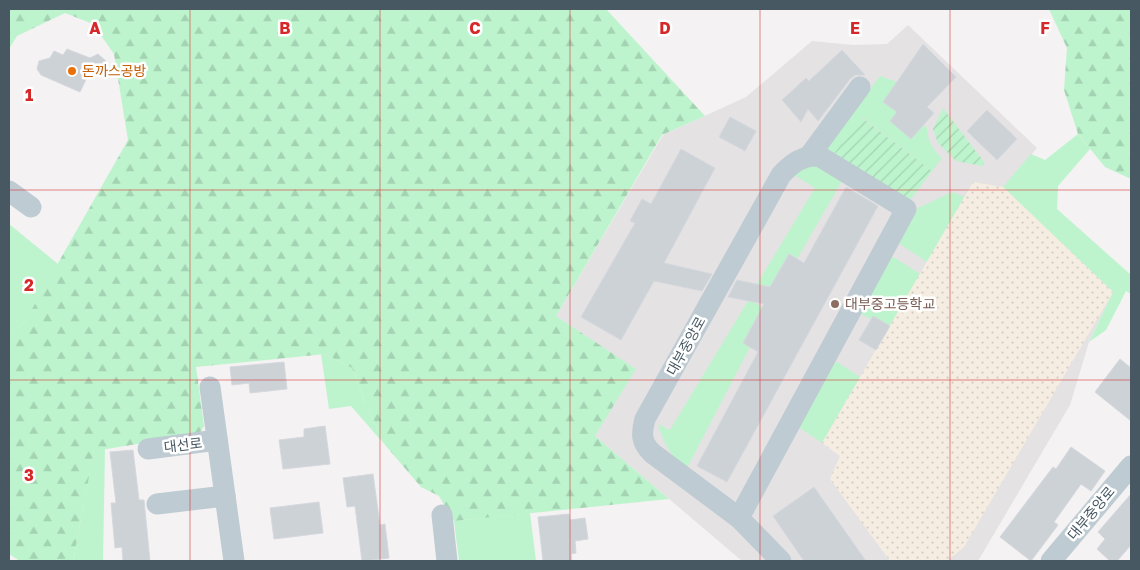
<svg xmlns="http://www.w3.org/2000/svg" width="1140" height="570" viewBox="0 0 1140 570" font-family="'Golos Text','Noto Sans KR',sans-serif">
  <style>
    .education { fill: #e5e2e4 }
    .green { fill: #bdf4cd }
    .forest { fill: url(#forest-firs) }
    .sand { fill: url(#sand-dots) }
    .garden { fill: url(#garden-furrows) }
    .building { fill: #cdd2d7; stroke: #d5d8de }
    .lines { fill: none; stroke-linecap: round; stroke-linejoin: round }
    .minor { stroke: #becbd2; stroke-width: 21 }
    .grid { fill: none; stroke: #d62828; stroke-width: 1; stroke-opacity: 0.55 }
    .food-dot { fill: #e8710a; stroke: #fff; stroke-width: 2 }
    .education-dot { fill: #8d6e63; stroke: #fff; stroke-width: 2 }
    .labels { text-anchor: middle; stroke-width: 5; stroke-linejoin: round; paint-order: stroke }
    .food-label { font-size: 14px; fill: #c56008; stroke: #fff; text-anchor: start }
    .education-label { font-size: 14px; fill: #785e54; stroke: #fff; text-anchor: start }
    .street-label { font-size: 14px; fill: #475862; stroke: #fff }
    .grid-label { font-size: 16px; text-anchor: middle; font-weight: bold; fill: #d62828; stroke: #fff; stroke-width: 5; stroke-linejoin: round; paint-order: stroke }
  </style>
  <defs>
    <pattern id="forest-firs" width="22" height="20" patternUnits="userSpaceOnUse" patternTransform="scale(1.25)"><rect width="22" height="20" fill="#bdf4cd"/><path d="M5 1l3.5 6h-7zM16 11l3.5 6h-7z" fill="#a4d3b3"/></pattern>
    <pattern id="sand-dots" width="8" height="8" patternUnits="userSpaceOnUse" patternTransform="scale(1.25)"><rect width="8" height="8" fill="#f6ede2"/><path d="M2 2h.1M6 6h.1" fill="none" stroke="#d4cdc4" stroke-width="1.8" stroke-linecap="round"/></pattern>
    <pattern id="garden-furrows" width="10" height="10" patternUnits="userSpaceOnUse" patternTransform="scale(1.25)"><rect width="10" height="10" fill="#bdf4cd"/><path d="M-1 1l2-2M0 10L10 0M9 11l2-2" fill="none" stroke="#a4d3b3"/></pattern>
  </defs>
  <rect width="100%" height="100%" fill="#f4f2f2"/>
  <polygon class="education" points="908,25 1037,148 1004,187 1113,292 1089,342 1070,405 978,561 742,561 595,436 635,369 556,316 663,135 746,97 812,41 853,45 887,44"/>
  <g class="green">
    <path d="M 880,76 L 897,82 L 883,102 L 898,112 L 890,121 L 911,139 L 924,125 L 927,128 C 928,141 932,149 942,158 L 932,171 L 862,117 L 833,155 L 829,152 L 826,146 Z"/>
    <polygon points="1078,134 1090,149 1058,186 1057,209 1131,275 1131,294 1126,291 1106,330 1089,342 1113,292 1003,187 1031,154 1045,160"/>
    <polygon points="810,163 842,181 797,259 789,254 777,275 778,294 757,284 815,188 791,173"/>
    <polygon points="952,192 965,197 927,262 900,244 899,238 918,208"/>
    <polygon points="9,224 58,264 24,323 9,335"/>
    <polygon points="891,257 895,258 920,274 890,326 873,316 871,319 861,314 860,311"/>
    <path d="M 748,301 L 754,302 L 762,307 L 743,343 L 750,347 L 686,470 C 671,455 664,445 658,424 L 670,430 Z"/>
    <polygon points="321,354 325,354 352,368 364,400 385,445 351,406 329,409"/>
    <polygon points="837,362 860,377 822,443 800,428 800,425 834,363"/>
    <polygon points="105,449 103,561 73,561 94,450"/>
    <polygon points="530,513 536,561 459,561 454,521"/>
  </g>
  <g class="forest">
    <polygon points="9,9 606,9 705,116 662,135 556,316 636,369 595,436 669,499 454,521 439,496 421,487 385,445 364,400 352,368 325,354 196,367 204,426 199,434 94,451 73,561 20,561 9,554 9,335 24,323 128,140 114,54 93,24 65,13 17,36 9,49"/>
    <polygon points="1049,9 1131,9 1131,179 1105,167 1078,134 1064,90 1067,48"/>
  </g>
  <polygon class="sand" points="973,182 1003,187 1113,292 964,547 947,561 890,561 830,479 840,456 822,443"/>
  <g class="garden">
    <polygon points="943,108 984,162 984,165 982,166 956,161 938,143 933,129"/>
    <polygon points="861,117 932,171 911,199 907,200 833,155"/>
  </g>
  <g class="building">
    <polygon points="923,44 956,77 927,107 934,113 911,139 890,121 897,112 883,102"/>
    <polygon points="67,49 90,58 98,54 106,61 105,67 100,72 90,71 80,92 41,75 37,69 39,61 50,58 54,51 63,55"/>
    <polygon points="842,50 865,75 855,75 850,79 818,121 808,109 801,122 782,100 806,78 809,81"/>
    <polygon points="987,110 1017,139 997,160 967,131"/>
    <polygon points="730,117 756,131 745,151 719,137"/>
    <polygon points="681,149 715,168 664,263 712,274 702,291 654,281 621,340 581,317 635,223 630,221 642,199 651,204"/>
    <polygon points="846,187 878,206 727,482 697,466 758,352 743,343 764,304 728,297 737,280 770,287 789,254 804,263"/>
    <polygon points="873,316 890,326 876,350 859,340"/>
    <polygon points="1120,359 1131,368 1131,421 1095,392"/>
    <polygon points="284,362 287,389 250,393 249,383 232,385 230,367"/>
    <polygon points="325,426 330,464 283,469 279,440 304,437 304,429"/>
    <polygon points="1071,447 1105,471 1091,491 1081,484 1054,522 1058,525 1031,561 1000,537 1053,467 1056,469"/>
    <polygon points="133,450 139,500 144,500 150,561 123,561 122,547 115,548 111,503 116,503 110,452"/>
    <polygon points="373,474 380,525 385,524 389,558 362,561 355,506 347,507 343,478"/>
    <polygon points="814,487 866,561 804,561 773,516"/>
    <polygon points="1131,494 1131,545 1117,561 1110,561 1097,549 1105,539 1098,532"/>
    <polygon points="319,502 323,533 274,539 270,508"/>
    <polygon points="569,514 570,520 585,518 588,539 575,541 576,553 571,554 572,561 543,561 538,517"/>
  </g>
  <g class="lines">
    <g class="minor">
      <polyline points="810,155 860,87"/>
      <polyline points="9,191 31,207"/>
      <polyline points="210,387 234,561"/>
      <polyline points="148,449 217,440"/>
      <polyline points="157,504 225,496"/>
      <polyline points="442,515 447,561"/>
      <path d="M 739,518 L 906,209 L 819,156 C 803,155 792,163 781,175 L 645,419 C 641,434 641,442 652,453 L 739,518 L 781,561"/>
      <polyline points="1051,561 1131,466"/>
    </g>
  </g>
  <path class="grid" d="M 190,9 L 190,561M 380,9 L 380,561M 570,9 L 570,561M 760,9 L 760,561M 950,9 L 950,561M 9,190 L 1131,190M 9,380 L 1131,380"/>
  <circle class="food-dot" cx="72" cy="71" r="5"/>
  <circle class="education-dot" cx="835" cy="304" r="5"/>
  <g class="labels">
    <g class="food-label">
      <text x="82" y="76">돈까스공방</text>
    </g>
    <g class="education-label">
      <text x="845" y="309">대부중고등학교</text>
    </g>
    <g class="street-label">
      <text transform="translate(686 346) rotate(-61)" y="5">대부중앙로</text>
      <text transform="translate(183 445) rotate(-7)" y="5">대선로</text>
      <text transform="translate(1091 513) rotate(-50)" y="5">대부중앙로</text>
    </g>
  </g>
  <g class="grid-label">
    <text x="95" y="34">A</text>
    <text x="285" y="34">B</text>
    <text x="475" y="34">C</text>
    <text x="665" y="34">D</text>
    <text x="855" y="34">E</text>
    <text x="1045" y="34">F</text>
    <text x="29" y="101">1</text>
    <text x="29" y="291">2</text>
    <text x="29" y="481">3</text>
  </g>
  <rect width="1140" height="570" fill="none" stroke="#475862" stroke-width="20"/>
</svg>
